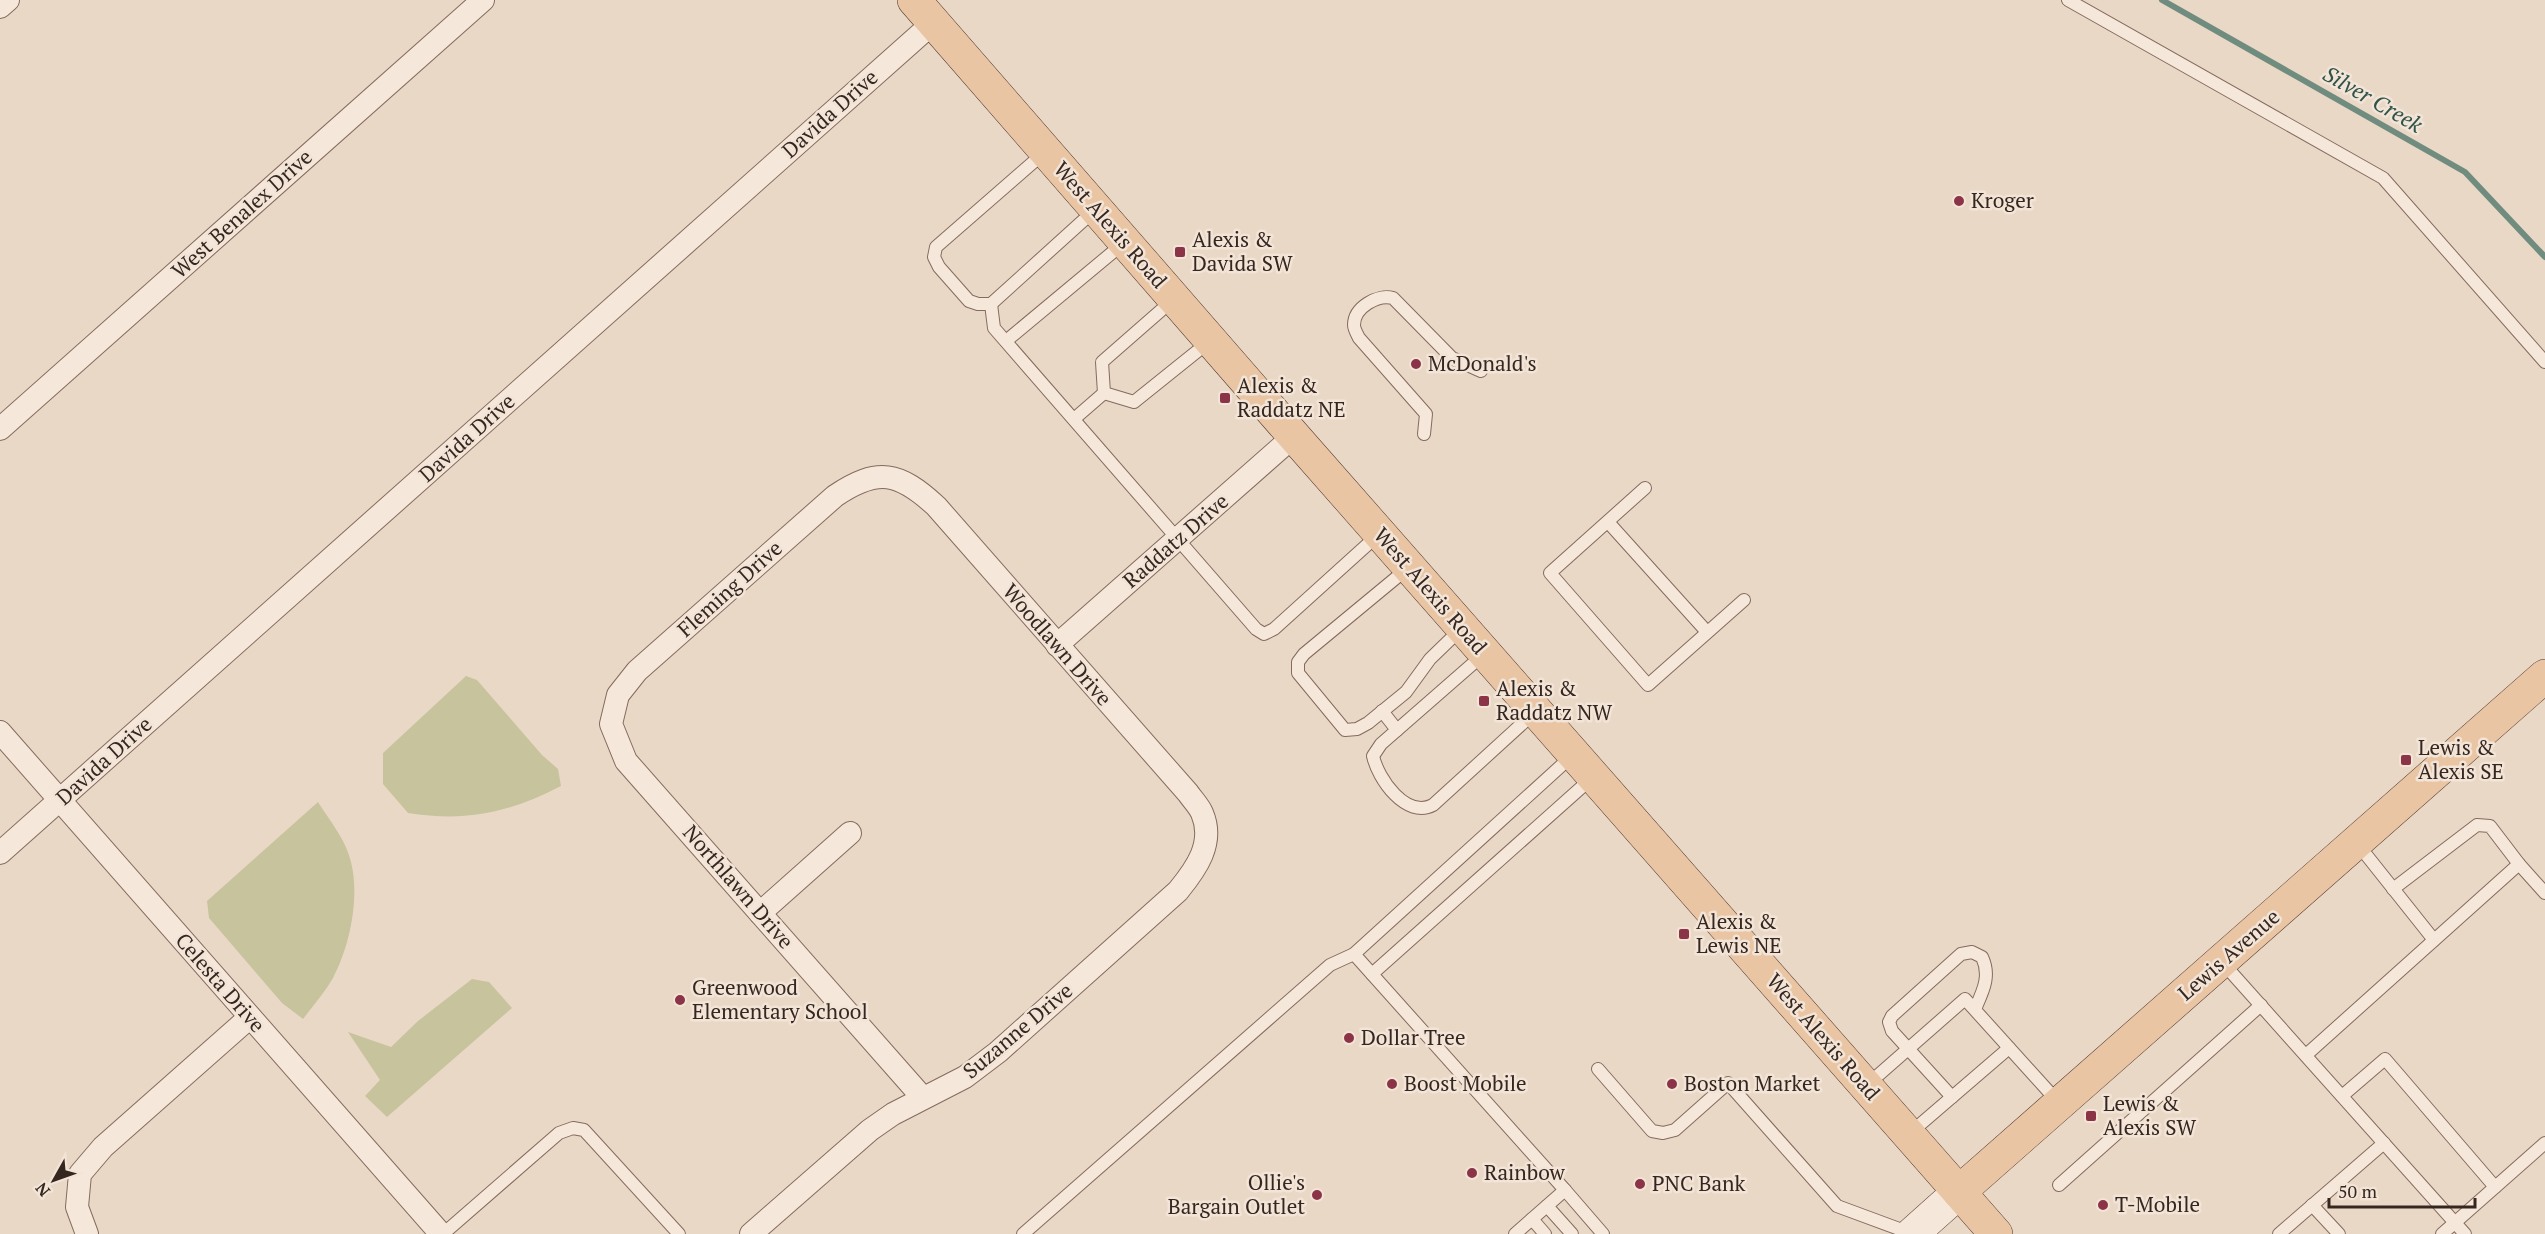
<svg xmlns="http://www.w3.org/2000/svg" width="2545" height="1234" viewBox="0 0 2545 1234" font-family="'PT Serif',serif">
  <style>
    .green { fill: #c7c39c }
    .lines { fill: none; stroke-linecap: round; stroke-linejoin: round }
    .stream { stroke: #6f8c7f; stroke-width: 6 }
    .service-casing { stroke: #846b5e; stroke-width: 14 }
    .minor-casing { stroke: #846b5e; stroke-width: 24 }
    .secondary-casing { stroke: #664c41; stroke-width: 34 }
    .primary-casing { stroke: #523a32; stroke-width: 34 }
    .service { stroke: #f5e7da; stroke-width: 12 }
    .minor { stroke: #f5e7da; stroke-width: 22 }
    .secondary { stroke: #f5e7da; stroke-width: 33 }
    .primary { stroke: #e9c5a3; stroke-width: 33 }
    .poi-dot { fill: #8c3447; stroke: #f2e4d6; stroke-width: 2 }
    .labels { text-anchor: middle; stroke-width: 5; stroke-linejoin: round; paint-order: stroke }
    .street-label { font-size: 21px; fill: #362620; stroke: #f2e4d6 }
    .poi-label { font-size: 21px; fill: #362620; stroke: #f2e4d6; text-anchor: start }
    .water-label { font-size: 22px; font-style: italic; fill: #31544a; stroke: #f2e4d6 }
  </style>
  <rect width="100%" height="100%" fill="#ead8c7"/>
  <g class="green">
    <path d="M 466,676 L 477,680 L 542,755 L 558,769 L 561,786 C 509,813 466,822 408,813 L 383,784 L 383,753 Z"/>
    <path d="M 318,802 C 330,821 346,840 351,862 C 360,897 350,946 333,978 C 325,992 313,1006 303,1019 L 282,1003 L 209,918 L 207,901 Z"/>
    <polygon points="472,979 489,982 512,1008 387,1117 365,1096 380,1080 348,1032 391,1047 418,1021"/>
  </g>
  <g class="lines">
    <polyline class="stream" points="2162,0 2465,172 2545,257"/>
    <defs>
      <g id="service">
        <polyline points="2068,0 2383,178 2545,362"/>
        <polyline points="1045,152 936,247 934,257 939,267 969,301 978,304 991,304 1096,209"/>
        <polyline points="1174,299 1102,362 1104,393 1134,402 1210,341"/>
        <polyline points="991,304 994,328 1256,629 1264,634 1274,629 1378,535"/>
        <polyline points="1006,341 1125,242"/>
        <polyline points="1074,419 1104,393"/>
        <path d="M 1424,434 L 1426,414 L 1359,338 C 1357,334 1354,329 1354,325 C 1354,307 1378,294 1393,298 L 1452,358 L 1481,371"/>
        <polyline points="1645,488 1550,573 1648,685 1744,600"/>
        <polyline points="1608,522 1707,632"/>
        <polyline points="1408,568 1304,654 1298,662 1298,673 1345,730 1357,729 1368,723 1406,692 1430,659 1462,628"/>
        <path d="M 1484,654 L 1381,744 L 1373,756 C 1378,779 1406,819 1433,805 L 1535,712"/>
        <polyline points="1382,711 1397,730"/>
        <polyline points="2356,842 2434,940"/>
        <polyline points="2393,889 2477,825 2490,826 2519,864"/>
        <polyline points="1354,954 1573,755"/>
        <polyline points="2222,962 2465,1234"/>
        <polyline points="1372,974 1593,777"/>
        <polyline points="2306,1055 2519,864 2545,893"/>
        <polyline points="1598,1069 1652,1131 1663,1133 1675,1130 1728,1083 1837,1206 1910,1233"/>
        <polyline points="1867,1085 1965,999 2059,1103"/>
        <polyline points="2342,1096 2385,1059 2495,1187"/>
        <path d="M 1952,1097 L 1892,1031 L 1889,1022 L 1892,1016 L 1961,954 L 1972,952 L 1982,957 C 1991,976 1983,991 1975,1009"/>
        <polyline points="1909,1134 2009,1048"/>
        <polyline points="2059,1185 2261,1005"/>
        <polyline points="1565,1190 1603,1234"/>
        <polyline points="2312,1205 2339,1234"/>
        <polyline points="1547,1206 1572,1234"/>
        <polyline points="1532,1219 1545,1234"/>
        <polyline points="443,1234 559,1133 573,1128 584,1130 679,1234"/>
        <polyline points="1023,1234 1330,965 1354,954 1565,1190 1515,1234"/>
        <polyline points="2279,1234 2384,1143"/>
        <polyline points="2442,1234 2545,1143"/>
      </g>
      <g id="minor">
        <polyline points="0,7 8,0"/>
        <polyline points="0,429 483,0"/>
        <polyline points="1057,645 1294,436"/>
        <polyline points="0,732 441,1234"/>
        <polyline points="0,853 934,22"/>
        <polyline points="760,913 850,833"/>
        <polyline points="87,1234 77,1207 80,1174 103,1147 250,1017"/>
        <path d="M 751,1234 L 870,1130 L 893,1114 L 965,1077 L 998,1052 L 1178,891 C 1196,869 1215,843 1202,813 C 1199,806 1192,799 1188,793 L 936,506 C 899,472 878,467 835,496 L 637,671 L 618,695 L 611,724 L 626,761 L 923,1098"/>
      </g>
      <polyline id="secondary" points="1912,1234 1959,1192"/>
      <g id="primary">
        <polyline points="914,0 1294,436 1996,1234"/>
        <polyline points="1959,1192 2545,676"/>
      </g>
    </defs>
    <use href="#service" class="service-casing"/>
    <use href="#minor" class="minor-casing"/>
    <use href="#secondary" class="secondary-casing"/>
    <use href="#primary" class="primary-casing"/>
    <use href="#service" class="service"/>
    <use href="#minor" class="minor"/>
    <use href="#secondary" class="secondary"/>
    <use href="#primary" class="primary"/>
  </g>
  <g class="poi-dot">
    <circle cx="1959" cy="201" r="6"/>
    <rect x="1174" y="246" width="12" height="12" rx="3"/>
    <circle cx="1416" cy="364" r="6"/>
    <rect x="1219" y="392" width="12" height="12" rx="3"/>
    <rect x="1478" y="695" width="12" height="12" rx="3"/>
    <rect x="2400" y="754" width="12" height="12" rx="3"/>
    <rect x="1678" y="928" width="12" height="12" rx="3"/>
    <circle cx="680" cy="1000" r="6"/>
    <circle cx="1349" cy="1038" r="6"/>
    <circle cx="1392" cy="1084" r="6"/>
    <circle cx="1672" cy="1084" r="6"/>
    <rect x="2085" y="1110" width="12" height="12" rx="3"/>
    <circle cx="1472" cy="1173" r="6"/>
    <circle cx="1640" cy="1184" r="6"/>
    <circle cx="1317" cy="1195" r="6"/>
    <circle cx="2103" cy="1205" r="6"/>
  </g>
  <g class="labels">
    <g class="street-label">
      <text transform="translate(830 114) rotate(-42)" y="7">Davida Drive</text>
      <text transform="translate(242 214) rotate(-42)" y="7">West Benalex Drive</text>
      <text transform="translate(1110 225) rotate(49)" y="7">West Alexis Road</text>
      <text transform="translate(467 438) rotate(-42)" y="7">Davida Drive</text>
      <text transform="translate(1176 541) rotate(-41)" y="7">Raddatz Drive</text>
      <text transform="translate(730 589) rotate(-42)" y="7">Fleming Drive</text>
      <text transform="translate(1430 591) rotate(49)" y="7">West Alexis Road</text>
      <text transform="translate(1057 645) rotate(49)" y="7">Woodlawn Drive</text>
      <text transform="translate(104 761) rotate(-42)" y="7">Davida Drive</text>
      <text transform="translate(738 887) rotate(49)" y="7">Northlawn Drive</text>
      <text transform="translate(2229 955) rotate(-41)" y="7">Lewis Avenue</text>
      <text transform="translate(220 983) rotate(49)" y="7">Celesta Drive</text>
      <text transform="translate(1018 1031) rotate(-40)" y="7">Suzanne Drive</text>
      <text transform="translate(1823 1037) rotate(49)" y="7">West Alexis Road</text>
    </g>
    <g class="poi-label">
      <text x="1971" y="208">Kroger</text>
      <text x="1192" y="247">Alexis &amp;<tspan x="1192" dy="24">Davida SW</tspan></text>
      <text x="1428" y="371">McDonald's</text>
      <text x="1237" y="393">Alexis &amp;<tspan x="1237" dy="24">Raddatz NE</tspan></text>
      <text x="1496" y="696">Alexis &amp;<tspan x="1496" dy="24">Raddatz NW</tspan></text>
      <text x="2418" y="755">Lewis &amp;<tspan x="2418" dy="24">Alexis SE</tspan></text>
      <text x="1696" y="929">Alexis &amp;<tspan x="1696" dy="24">Lewis NE</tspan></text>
      <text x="692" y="995">Greenwood<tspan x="692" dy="24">Elementary School</tspan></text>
      <text x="1361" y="1045">Dollar Tree</text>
      <text x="1404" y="1091">Boost Mobile</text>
      <text x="1684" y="1091">Boston Market</text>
      <text x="2103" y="1111">Lewis &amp;<tspan x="2103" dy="24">Alexis SW</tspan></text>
      <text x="1484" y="1180">Rainbow</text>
      <text x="1305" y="1190" text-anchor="end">Ollie's<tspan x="1305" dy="24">Bargain Outlet</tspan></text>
      <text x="1652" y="1191">PNC Bank</text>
      <text x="2115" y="1212">T-Mobile</text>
    </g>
    <g class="water-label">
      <text transform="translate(2373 99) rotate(30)" y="8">Silver Creek</text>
    </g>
  </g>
  <g transform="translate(54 1180) rotate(230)" stroke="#f2e4d6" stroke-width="4.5" paint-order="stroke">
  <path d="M0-4.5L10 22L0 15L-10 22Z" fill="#362620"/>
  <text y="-9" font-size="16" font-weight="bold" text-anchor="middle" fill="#362620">N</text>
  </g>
  <path d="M2329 1198v9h146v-9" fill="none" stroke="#362620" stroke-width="3"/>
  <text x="2338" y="1198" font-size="18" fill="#362620" stroke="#f2e4d6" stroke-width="4.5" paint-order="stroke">50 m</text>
</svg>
